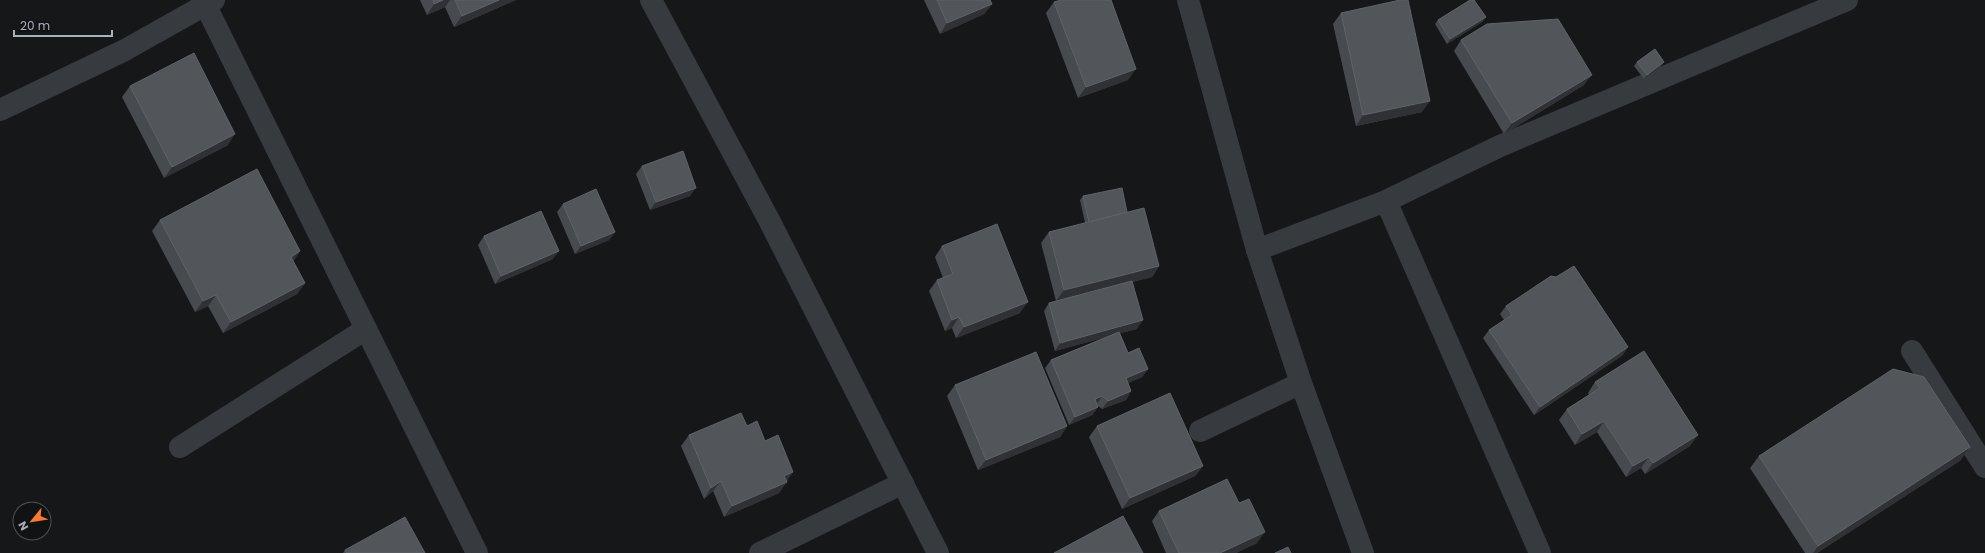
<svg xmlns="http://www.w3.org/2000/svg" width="1985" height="553" viewBox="0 0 1985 553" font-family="Poppins,sans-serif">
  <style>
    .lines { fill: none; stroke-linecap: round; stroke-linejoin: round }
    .street { stroke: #373a3e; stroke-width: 22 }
    .wall { fill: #474a4e }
    .shaded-wall { fill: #2f3134 }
    .building { fill: #52555a; stroke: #5f6468 }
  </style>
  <rect width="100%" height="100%" fill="#161719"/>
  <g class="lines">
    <g class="street">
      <polyline points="651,0 769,220 938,553"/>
      <polyline points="1188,0 1257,250 1301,383 1363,553"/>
      <polyline points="205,4 477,553"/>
      <polyline points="0,110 125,50 214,0"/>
      <polyline points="1386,201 1540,553"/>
      <polyline points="1257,250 1386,201 1500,146 1847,0"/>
      <polyline points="1912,351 1985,467"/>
      <polyline points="1200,431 1301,383"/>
      <polyline points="180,447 366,329"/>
      <polyline points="760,553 903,483"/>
    </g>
  </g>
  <g class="wall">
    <polygon points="420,0 516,0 454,27 445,7 427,15"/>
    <polygon points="924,0 990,0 992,4 984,14 940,34"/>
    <polygon points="1054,2 1128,80 1078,98 1046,13"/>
    <polygon points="1341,13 1422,112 1356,126 1333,24"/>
    <polygon points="1486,17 1482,22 1447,44 1435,24 1438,20"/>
    <polygon points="1461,40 1584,85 1504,134 1454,51"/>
    <polygon points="1637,62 1664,62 1661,66 1644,79 1634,66"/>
    <polygon points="130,86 228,145 164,178 122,97"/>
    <polygon points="642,166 690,196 650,210 636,174"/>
    <polygon points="1083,196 1127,212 1159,266 1152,277 1132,282 1137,329 1120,333 1128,353 1148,369 1142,377 1128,383 1131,391 1126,400 1102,409 1097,405 1098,407 1092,415 1069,425 1045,368 1051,360 1106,337 1055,351 1044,311 1049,303 1056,301 1041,243 1049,232 1085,223 1080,200"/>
    <polygon points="563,204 615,232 609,240 575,254 557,212"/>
    <polygon points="160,220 300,251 293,261 305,283 297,294 223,333 208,306 195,312 152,231"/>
    <polygon points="484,236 553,259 495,284 478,245"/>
    <polygon points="942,246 1020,313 956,338 952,328 945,331 929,291 937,280 943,278 935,257"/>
    <polygon points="1506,306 1623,355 1534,415 1483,338 1489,330 1504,320 1500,314"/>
    <polygon points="1595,382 1690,446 1645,474 1641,468 1626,477 1597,432 1575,445 1559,420 1567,409 1589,395 1588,393"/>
    <polygon points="955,385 1067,426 1060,437 978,470 947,396"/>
    <polygon points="747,426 786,482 779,493 724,517 713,491 704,499 681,446 689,435"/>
    <polygon points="1097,426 1203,466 1195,476 1122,509 1089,437"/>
    <polygon points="1759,456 1961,460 1817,553 1805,553 1750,468"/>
    <polygon points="1159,511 1257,543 1236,553 1166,553 1152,521"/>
    <polygon points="345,550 425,553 343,553"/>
  </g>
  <g class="shaded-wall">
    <polygon points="443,0 450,0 445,7 427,15 434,4"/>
    <polygon points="499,0 516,0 454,27 462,16"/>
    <polygon points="992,4 984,14 940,34 947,23"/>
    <polygon points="1486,17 1482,22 1447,44 1450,39"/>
    <polygon points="1664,62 1661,66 1644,79 1647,75"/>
    <polygon points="1136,69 1128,80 1078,98 1086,87"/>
    <polygon points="1592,75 1584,85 1504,134 1512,123"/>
    <polygon points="1430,101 1422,112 1356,126 1363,115"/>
    <polygon points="235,134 228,145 164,178 172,167"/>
    <polygon points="696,188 690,196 650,210 656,202"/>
    <polygon points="615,232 609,240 575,254 581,246"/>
    <polygon points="300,251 293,262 291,257"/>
    <polygon points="559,251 553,259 495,284 501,276"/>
    <polygon points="1159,266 1152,277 1056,301 1064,290"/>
    <polygon points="305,283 297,294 223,333 231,322"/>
    <polygon points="216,295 208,306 195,312 203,301"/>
    <polygon points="1028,302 1020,313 956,338 964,327"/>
    <polygon points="959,317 952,328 945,331 952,320"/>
    <polygon points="1143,320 1137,329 1055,351 1060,343"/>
    <polygon points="1628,347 1623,355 1534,415 1540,407"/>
    <polygon points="1148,369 1142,377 1120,387 1126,378"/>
    <polygon points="1131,391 1126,400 1102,409 1108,401"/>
    <polygon points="1102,396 1097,404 1095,399"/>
    <polygon points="1098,407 1092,415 1069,425 1075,417"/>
    <polygon points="1604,421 1597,432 1575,445 1582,434"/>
    <polygon points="1067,426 1060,437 978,470 986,460"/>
    <polygon points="1698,435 1690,446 1645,474 1653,463"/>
    <polygon points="1970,447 1961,460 1817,553 1813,553 1818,546"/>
    <polygon points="1649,457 1641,468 1626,477 1633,466"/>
    <polygon points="1203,466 1195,476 1122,509 1130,498"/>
    <polygon points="793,472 786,483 784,476"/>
    <polygon points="721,481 713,491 704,499 711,488"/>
    <polygon points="787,482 779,493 724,517 732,506"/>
    <polygon points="1265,532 1257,543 1236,553 1220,553"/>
  </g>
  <g class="building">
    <polygon points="433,0 443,0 434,4"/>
    <polygon points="455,0 499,0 462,16"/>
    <polygon points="937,0 990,0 992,4 947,23"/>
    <polygon points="1061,0 1111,0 1136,69 1086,87 1054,2"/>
    <polygon points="1400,0 1408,0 1430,101 1363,115 1341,13"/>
    <polygon points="1470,0 1474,0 1486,17 1450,39 1438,20"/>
    <polygon points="1558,19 1592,75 1512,123 1461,40 1487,24"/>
    <polygon points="1655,49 1664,62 1647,75 1637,62"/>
    <polygon points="194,53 235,134 172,167 130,86"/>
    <polygon points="683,151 696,188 656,202 642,166"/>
    <polygon points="257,169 300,251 291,257 305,283 231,322 216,295 203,301 160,220"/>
    <polygon points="1122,188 1127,212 1089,222 1083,196"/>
    <polygon points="596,189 615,232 581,246 563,204"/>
    <polygon points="1144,208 1159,266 1064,290 1049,232"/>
    <polygon points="541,211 559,251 501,276 484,236"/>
    <polygon points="997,224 1028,302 964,327 959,317 952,320 937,280 953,274 942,246"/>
    <polygon points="1574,266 1628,347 1540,407 1489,330 1512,315 1506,306 1551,276 1556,277"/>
    <polygon points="1132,281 1143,320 1060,343 1049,303"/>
    <polygon points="1119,332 1128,353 1139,348 1148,369 1126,378 1131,391 1108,401 1102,396 1095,399 1098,407 1075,417 1051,360"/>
    <polygon points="1644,351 1698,435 1653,463 1649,457 1633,466 1604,421 1582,434 1567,409 1600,388 1595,382"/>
    <polygon points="1036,352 1067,426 986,460 955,385"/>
    <polygon points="1893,369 1924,377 1970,447 1818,546 1759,456"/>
    <polygon points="1170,393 1203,466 1130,498 1097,426"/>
    <polygon points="741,413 747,426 757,421 765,441 778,435 793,472 784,476 787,482 732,506 721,481 711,488 689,435"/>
    <polygon points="1227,479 1239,503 1249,499 1265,532 1220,553 1179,553 1159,511"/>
    <polygon points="1123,516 1143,553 1054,553"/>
    <polygon points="405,517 425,553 347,553 345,550"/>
    <polygon points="1288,547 1291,553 1275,553"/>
  </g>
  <g transform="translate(32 521) rotate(240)"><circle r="19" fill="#111214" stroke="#4d5256"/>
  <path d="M0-3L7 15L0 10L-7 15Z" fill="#f87930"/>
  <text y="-6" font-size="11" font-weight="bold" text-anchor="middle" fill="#a8b2b9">N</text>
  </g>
  <path d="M14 30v6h98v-6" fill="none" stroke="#a8b2b9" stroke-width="2"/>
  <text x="20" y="30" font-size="12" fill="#a8b2b9" stroke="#111214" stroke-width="3" paint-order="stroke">20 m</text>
</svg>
